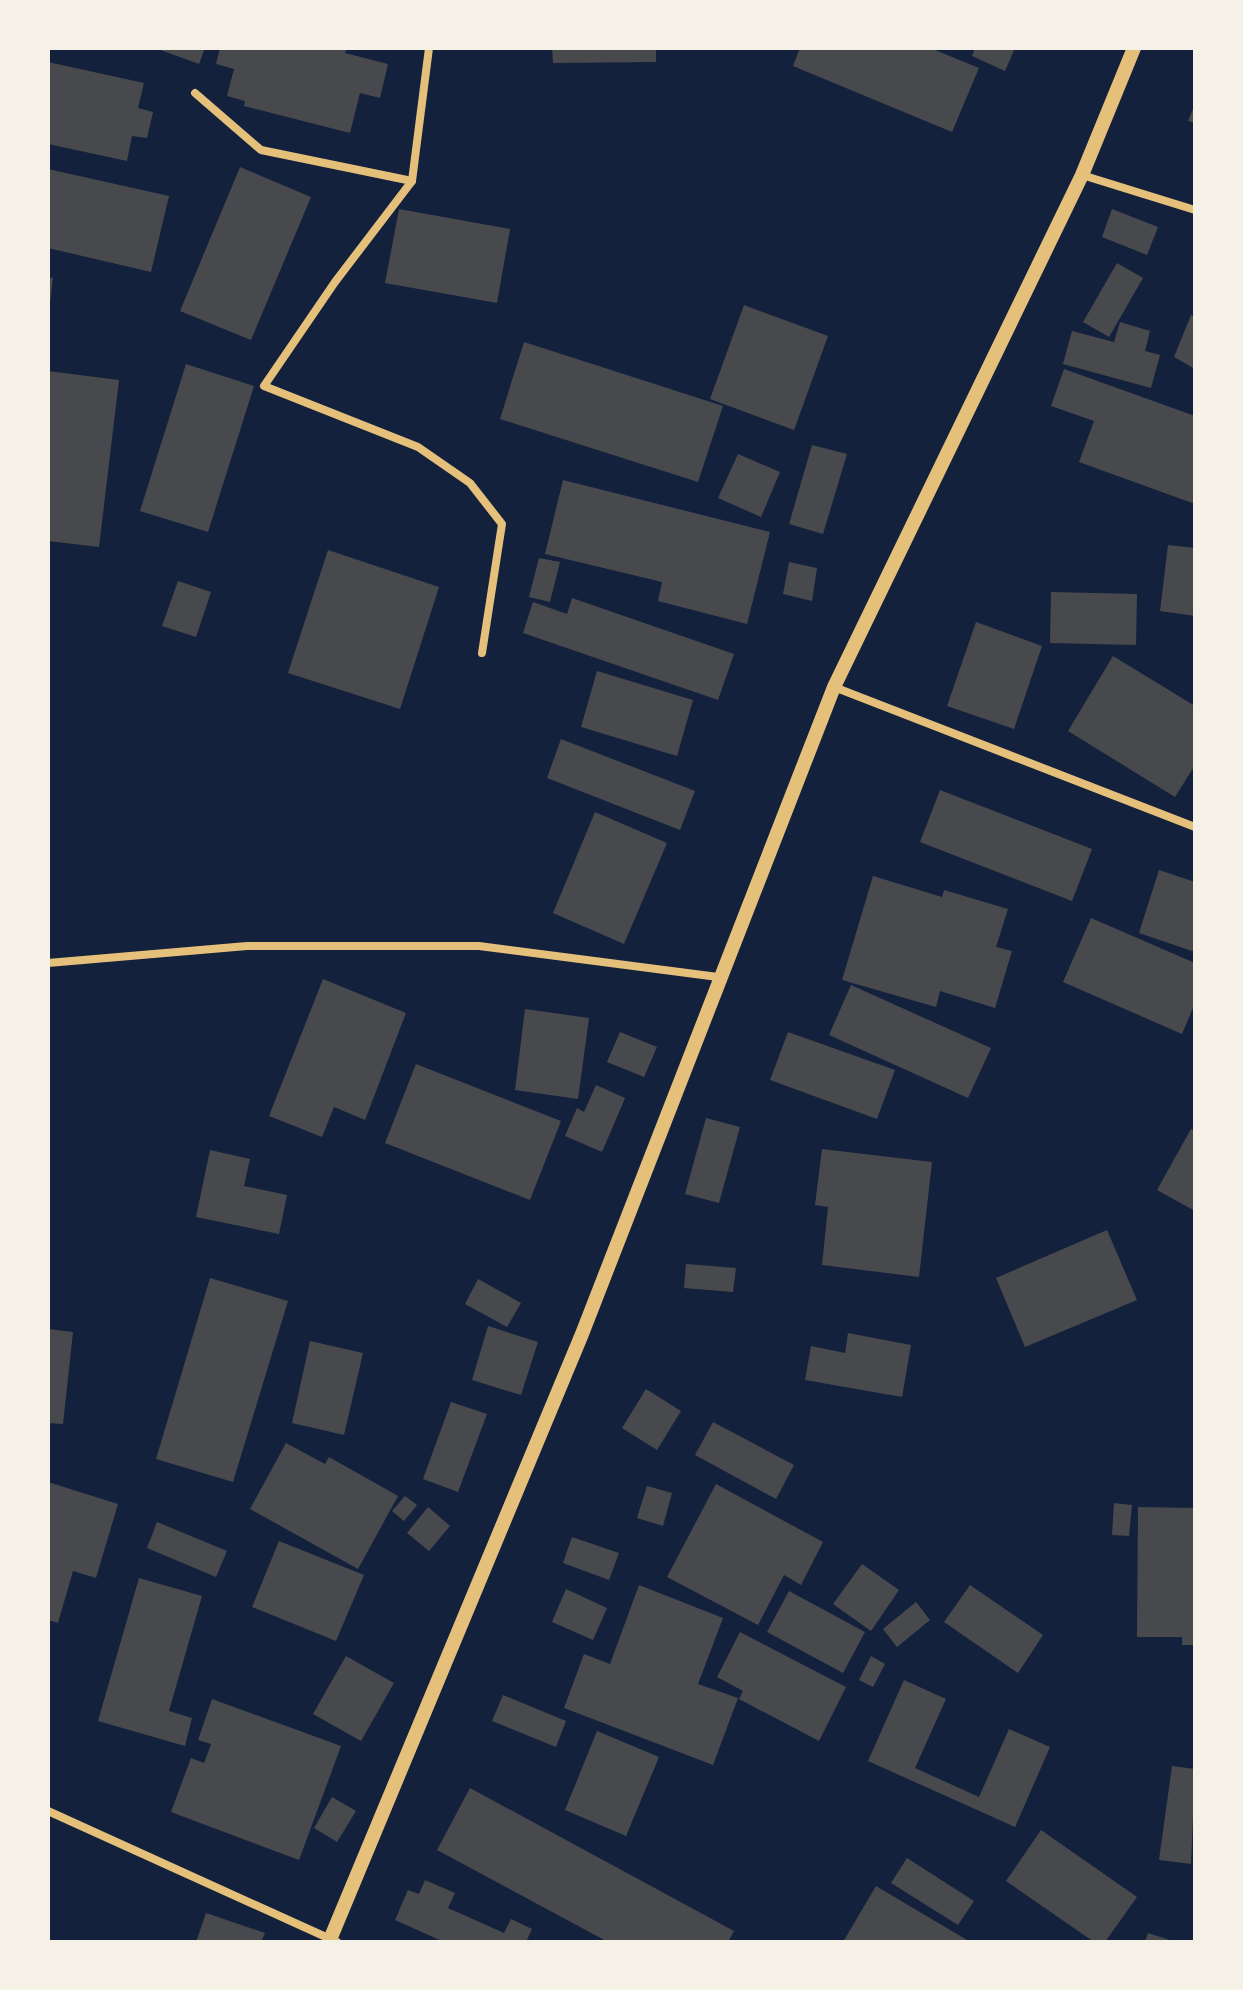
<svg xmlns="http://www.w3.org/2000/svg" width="1243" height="1990" viewBox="0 0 1243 1990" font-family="'Source Sans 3',sans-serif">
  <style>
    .building { fill: #48494c }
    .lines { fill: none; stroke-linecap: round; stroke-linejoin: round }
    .minor { stroke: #e5c07b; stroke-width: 8 }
    .tertiary { stroke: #e5c07b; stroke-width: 14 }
  </style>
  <rect width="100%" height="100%" fill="#14213d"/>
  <g class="building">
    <polygon points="155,48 205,48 199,64"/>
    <polygon points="220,48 347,48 345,53 388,64 380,98 360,93 350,133 244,106 245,101 227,96 234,69 216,64"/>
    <polygon points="552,48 656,48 656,62 553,63"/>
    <polygon points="800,48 930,48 979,68 952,132 793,66"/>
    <polygon points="975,48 1015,48 1005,71 972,56"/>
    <polygon points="48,62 144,83 138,108 153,112 147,138 132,136 127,161 48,144"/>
    <polygon points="1195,104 1195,123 1188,121"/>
    <polygon points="240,167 311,197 251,340 180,311"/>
    <polygon points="48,169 169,196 151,272 48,248"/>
    <polygon points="399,209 510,229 497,303 385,283"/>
    <polygon points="1112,209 1158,227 1147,255 1102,237"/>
    <polygon points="1117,263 1143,278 1109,337 1083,322"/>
    <polygon points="48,277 53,278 50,303 48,303"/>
    <polygon points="744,305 828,336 794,430 710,399"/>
    <polygon points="1191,315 1195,317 1195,369 1174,357"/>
    <polygon points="1120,322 1150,331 1145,351 1160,355 1151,388 1063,364 1072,331 1114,342"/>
    <polygon points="524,342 723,406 698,482 500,419"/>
    <polygon points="186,364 254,386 208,532 140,511"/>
    <polygon points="1064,369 1195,416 1195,504 1079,462 1094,421 1051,406"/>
    <polygon points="48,371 119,380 99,547 48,541"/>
    <polygon points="812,445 847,454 823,534 789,524"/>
    <polygon points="738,454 780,472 761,517 718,498"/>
    <polygon points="563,480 770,532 747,624 658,601 662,582 545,554"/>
    <polygon points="1168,545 1195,548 1195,616 1160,611"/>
    <polygon points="328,550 439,587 400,709 288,673"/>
    <polygon points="539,558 560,562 550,602 529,597"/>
    <polygon points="789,562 817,568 812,601 783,594"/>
    <polygon points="178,581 211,592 196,637 162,626"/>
    <polygon points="1051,592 1137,594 1136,645 1050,643"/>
    <polygon points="572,598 734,654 718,700 523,633 533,602 567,614"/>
    <polygon points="976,622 1042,646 1014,729 947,706"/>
    <polygon points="1113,656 1195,706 1195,765 1175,797 1068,731"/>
    <polygon points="597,671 693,700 677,756 581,727"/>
    <polygon points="561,739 695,791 680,830 547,778"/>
    <polygon points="940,790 1092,849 1072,901 920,842"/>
    <polygon points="595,812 667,843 624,944 553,913"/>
    <polygon points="1159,870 1195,882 1195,952 1139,933"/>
    <polygon points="873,876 942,897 944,890 1008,909 996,947 1012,951 995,1008 940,991 936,1007 842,980"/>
    <polygon points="1091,918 1195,963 1195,1003 1182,1034 1063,982"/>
    <polygon points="323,979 406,1013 365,1120 334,1107 322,1137 269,1116"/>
    <polygon points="851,985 991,1048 968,1098 829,1035"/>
    <polygon points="525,1009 589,1018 578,1099 515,1090"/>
    <polygon points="620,1032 657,1047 644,1077 607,1062"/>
    <polygon points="788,1032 895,1070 877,1119 770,1080"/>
    <polygon points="416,1064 561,1121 530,1200 385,1143"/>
    <polygon points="596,1085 625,1098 602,1152 565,1136 577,1108 584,1112"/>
    <polygon points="706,1118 740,1127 719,1203 685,1194"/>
    <polygon points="1191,1129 1195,1131 1195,1211 1157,1190"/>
    <polygon points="822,1149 932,1162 919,1277 822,1265 828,1207 815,1205"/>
    <polygon points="210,1150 250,1159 244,1186 287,1195 279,1234 196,1217"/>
    <polygon points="1107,1230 1137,1300 1025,1347 996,1278"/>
    <polygon points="686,1264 736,1268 733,1292 684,1288"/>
    <polygon points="210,1278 288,1301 233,1482 156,1459"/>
    <polygon points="478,1279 521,1303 507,1327 465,1304"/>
    <polygon points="488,1326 538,1342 521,1395 472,1380"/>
    <polygon points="48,1329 73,1332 63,1424 48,1423"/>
    <polygon points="848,1333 911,1345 902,1397 805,1380 811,1346 845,1353"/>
    <polygon points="310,1341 363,1353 344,1435 292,1423"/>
    <polygon points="646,1389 681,1411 657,1450 622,1428"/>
    <polygon points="451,1402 487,1414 458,1492 423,1479"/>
    <polygon points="713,1422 794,1465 776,1499 695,1455"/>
    <polygon points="286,1443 325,1464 329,1457 398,1496 358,1569 250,1509"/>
    <polygon points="48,1482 118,1504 96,1578 73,1571 58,1623 48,1620"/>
    <polygon points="716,1484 823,1542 801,1585 784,1575 758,1625 667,1577"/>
    <polygon points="647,1486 672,1493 663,1526 637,1518"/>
    <polygon points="405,1496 417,1505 404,1521 392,1511"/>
    <polygon points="1114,1503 1132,1505 1129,1536 1112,1535"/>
    <polygon points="428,1507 450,1526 429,1551 407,1533"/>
    <polygon points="1138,1507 1195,1508 1195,1645 1182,1645 1182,1637 1137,1637"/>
    <polygon points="157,1522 227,1551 216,1577 147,1548"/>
    <polygon points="572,1537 619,1553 609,1580 563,1563"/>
    <polygon points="279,1541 364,1575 336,1641 252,1607"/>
    <polygon points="862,1564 899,1590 871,1631 833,1604"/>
    <polygon points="139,1578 202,1596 169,1711 192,1718 185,1746 98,1721"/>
    <polygon points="639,1585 723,1618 698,1684 738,1698 713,1765 564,1708 584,1654 610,1664"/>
    <polygon points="970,1585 1043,1635 1018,1673 944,1622"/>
    <polygon points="566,1589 607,1608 593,1640 552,1622"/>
    <polygon points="789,1591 865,1632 843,1673 767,1632"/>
    <polygon points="916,1602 930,1620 897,1647 883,1629"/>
    <polygon points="740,1632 846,1687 819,1741 739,1699 743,1691 717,1677"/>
    <polygon points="346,1656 394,1683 361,1741 313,1714"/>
    <polygon points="871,1656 885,1664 873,1687 859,1680"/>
    <polygon points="904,1680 946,1699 915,1768 979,1797 1009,1729 1050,1747 1015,1827 868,1761"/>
    <polygon points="503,1695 566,1721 556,1747 492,1721"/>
    <polygon points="212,1699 341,1746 299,1860 171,1812 191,1758 204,1763 211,1744 198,1740"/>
    <polygon points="597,1731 659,1757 626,1836 565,1810"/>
    <polygon points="1172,1766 1195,1769 1191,1864 1159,1860"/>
    <polygon points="470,1788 734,1931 728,1942 608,1942 437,1850"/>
    <polygon points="332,1797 356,1811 337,1842 314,1828"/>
    <polygon points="1041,1830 1137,1897 1105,1942 1094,1942 1006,1881"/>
    <polygon points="907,1858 974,1901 958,1925 891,1883"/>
    <polygon points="425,1880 455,1893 448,1908 504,1933 511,1919 532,1929 526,1942 444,1942 395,1920 408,1890 419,1894"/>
    <polygon points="876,1886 967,1940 966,1942 843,1942"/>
    <polygon points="206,1913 265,1933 261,1942 196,1942"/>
    <polygon points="1148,1933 1173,1941 1173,1942 1145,1942"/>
  </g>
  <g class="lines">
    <g class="minor">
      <polyline points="429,48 412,181 335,282 264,386 418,447 470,483 502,524 482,653"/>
      <polyline points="195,93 261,150 412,181"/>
      <polyline points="1082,175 1195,210"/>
      <polyline points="834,687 1195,827"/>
      <polyline points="48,963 247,946 479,946 718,977"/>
      <polyline points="48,1811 337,1942"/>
    </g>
    <polyline class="tertiary" points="329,1942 582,1334 834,687 1082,175 1134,48"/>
  </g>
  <rect width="1243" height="1990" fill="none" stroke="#f6f1e7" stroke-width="100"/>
</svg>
